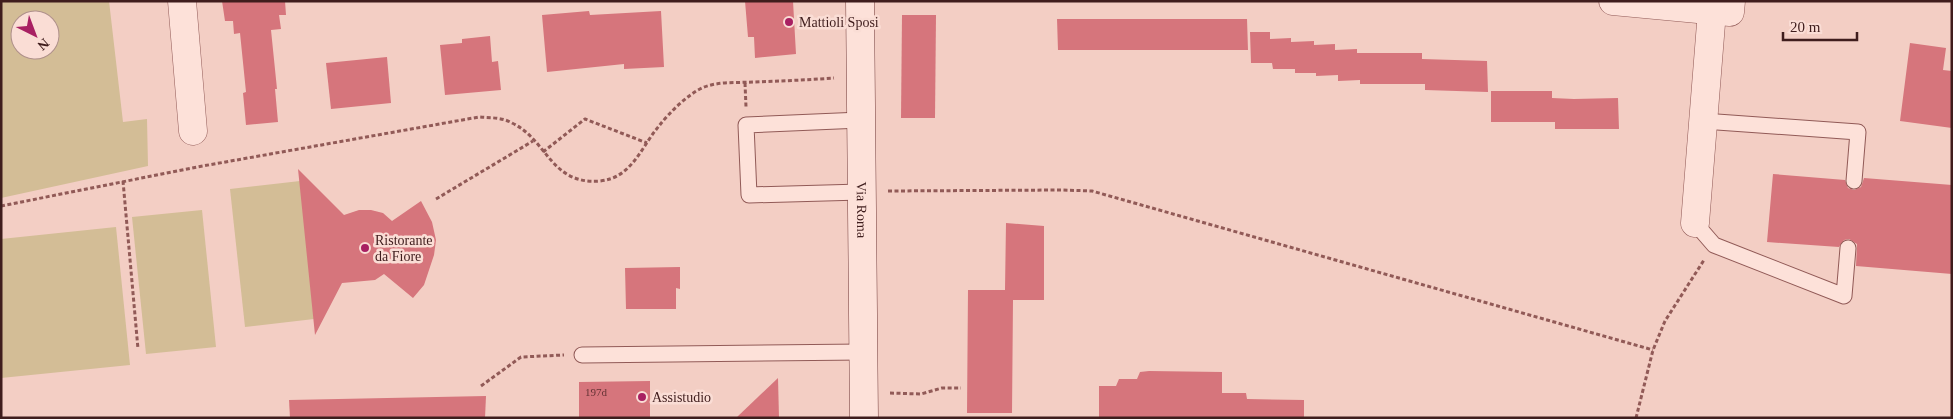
<svg xmlns="http://www.w3.org/2000/svg" width="1953" height="419" viewBox="0 0 1953 419" font-family="Georgia,serif">
  <style>
    .green { fill: #d3bd96; fill-rule: evenodd }
    .building { fill: #d6757c }
    .lines { fill: none; stroke-linecap: round; stroke-linejoin: round }
    .lane-casing { stroke: #915a57; stroke-width: 17 }
    .street-casing { stroke: #915a57; stroke-width: 29 }
    .secondary-casing { stroke: #733c3b; stroke-width: 29 }
    .path { stroke: #915a57; stroke-width: 3; stroke-dasharray: 4 2.5; stroke-linecap: butt }
    .lane { stroke: #fde1d9; stroke-width: 15 }
    .street { stroke: #fde1d9; stroke-width: 28 }
    .secondary { stroke: #fde1d9; stroke-width: 28 }
    .poi-dot { fill: #a82062; stroke: #faddd5; stroke-width: 2 }
    .labels { text-anchor: middle; stroke-width: 5; stroke-linejoin: round; paint-order: stroke }
    .number-label { font-size: 11px; fill: #653335 }
    .poi-label { font-size: 14px; fill: #3f1d1d; stroke: #faddd5; text-anchor: start }
    .street-label { font-size: 14px; fill: #3f1d1d; stroke: #faddd5 }
  </style>
  <rect width="100%" height="100%" fill="#f3cec4"/>
  <g class="green">
    <path d="M 1,1 L 109,1 L 123,122 L 147,119 L 148,166 L 1,198 ZM 20,20 L 50,20 L 50,50 L 20,50 Z"/>
    <polygon points="300,181 314,319 245,327 230,189"/>
    <polygon points="202,210 216,347 146,354 132,217"/>
    <polygon points="116,227 130,365 1,378 1,239"/>
  </g>
  <g class="building">
    <polygon points="222,1 285,1 286,15 279,15 281,29 271,30 277,89 275,89 278,122 246,125 243,93 246,92 240,33 234,34 233,21 225,21"/>
    <polygon points="745,1 793,1 796,54 755,58 754,37 748,37"/>
    <polygon points="589,11 590,15 661,11 664,67 624,69 624,64 547,72 542,15"/>
    <polygon points="902,15 936,15 935,118 901,118"/>
    <polygon points="1057,19 1247,19 1248,50 1058,50"/>
    <polygon points="1250,32 1270,32 1270,39 1291,38 1291,42 1314,41 1314,45 1335,44 1335,50 1357,49 1357,53 1422,53 1422,59 1487,61 1488,92 1425,90 1425,84 1360,84 1360,80 1338,81 1338,75 1316,76 1316,73 1295,73 1295,69 1273,69 1272,63 1251,63"/>
    <polygon points="490,36 492,62 498,61 501,90 445,95 440,45 462,43 462,39"/>
    <polygon points="1910,43 1946,48 1943,70 1952,71 1952,128 1900,121"/>
    <polygon points="387,57 391,103 331,109 326,63"/>
    <polygon points="1491,91 1552,91 1552,98 1574,99 1618,98 1619,129 1555,129 1555,122 1491,122"/>
    <polygon points="298,169 344,215 359,210 371,210 383,213 392,221 421,201 432,222 436,240 434,255 424,285 413,298 384,274 375,280 342,283 315,335"/>
    <polygon points="1773,174 1845,180 1848,188 1854,190 1861,187 1864,178 1952,185 1952,274 1856,266 1857,244 1849,239 1844,240 1839,247 1767,242"/>
    <polygon points="1006,223 1044,226 1044,300 1013,300 1012,413 967,413 968,290 1005,290"/>
    <polygon points="680,267 680,289 676,288 676,309 626,309 625,268"/>
    <polygon points="1149,371 1222,372 1222,393 1246,393 1247,399 1304,400 1304,418 1099,418 1099,386 1116,386 1119,379 1137,379 1140,372"/>
    <polygon points="778,378 779,418 736,418"/>
    <polygon points="650,381 650,418 579,418 579,382"/>
    <polygon points="486,396 485,418 290,418 289,400"/>
  </g>
  <g class="lines">
    <defs>
      <g id="lane">
        <polyline points="861,120 746,125 749,195 861,192"/>
        <polyline points="1703,121 1858,132 1854,181"/>
        <polyline points="1695,223 1714,245 1844,296 1848,248"/>
        <polyline points="582,355 863,352"/>
      </g>
      <g id="street">
        <polyline points="182,1 193,131"/>
        <polyline points="1613,1 1730,12 1731,1"/>
        <polyline points="1695,223 1712,11"/>
      </g>
      <g id="secondary">
        <path id="s1" d="M 860,1 L 864,418"/>
      </g>
    </defs>
    <use href="#lane" class="lane-casing"/>
    <use href="#street" class="street-casing"/>
    <use href="#secondary" class="secondary-casing"/>
    <g class="path">
      <polyline points="745,83 746,107"/>
      <polyline points="543,152 585,119 647,143"/>
      <polyline points="123,181 138,349"/>
      <polyline points="888,191 1062,190 1092,191 1653,350"/>
      <polyline points="436,199 533,141"/>
      <path d="M 1,206 L 197,167 L 479,117 C 490,118 502,117 512,123 C 548,140 550,185 600,181 C 632,178 641,147 659,126 C 669,113 687,95 702,88 C 718,81 737,83 754,82 C 781,81 807,80 834,78"/>
      <polyline points="481,386 521,357 564,355"/>
      <polyline points="890,393 921,394 942,388 961,388"/>
      <polyline points="1636,418 1653,350 1665,321 1704,260"/>
    </g>
    <use href="#lane" class="lane"/>
    <use href="#street" class="street"/>
    <use href="#secondary" class="secondary"/>
  </g>
  <g class="poi-dot">
    <circle cx="789" cy="22" r="5"/>
    <circle cx="365" cy="248" r="5"/>
    <circle cx="642" cy="397" r="5"/>
  </g>
  <g class="labels">
    <g class="number-label">
      <text x="596" y="396">197d</text>
    </g>
    <g class="poi-label">
      <text x="799" y="27">Mattioli Sposi</text>
      <text x="375" y="245">Ristorante<tspan x="375" dy="16">da Fiore</tspan></text>
      <text x="652" y="402">Assistudio</text>
    </g>
    <g class="street-label">
      <text dy="5" stroke="none"><textPath href="#s1" startOffset="209">Via Roma</textPath></text>
    </g>
  </g>
  <rect width="1953" height="419" fill="none" stroke="#3f1d1d" stroke-width="5"/>
  <g transform="translate(35 35) rotate(138)"><circle r="24" fill="#faddd5" stroke="#af908b"/>
  <path d="M0-4L9 19L0 12L-9 19Z" fill="#a82062"/>
  <text y="-8" font-size="14" font-weight="bold" text-anchor="middle" fill="#3f1d1d">N</text>
  </g>
  <path d="M1783 32v8h74v-8" fill="none" stroke="#3f1d1d" stroke-width="2.5"/>
  <text x="1790" y="32" font-size="15" fill="#3f1d1d" stroke="#faddd5" stroke-width="4" paint-order="stroke">20 m</text>
</svg>
